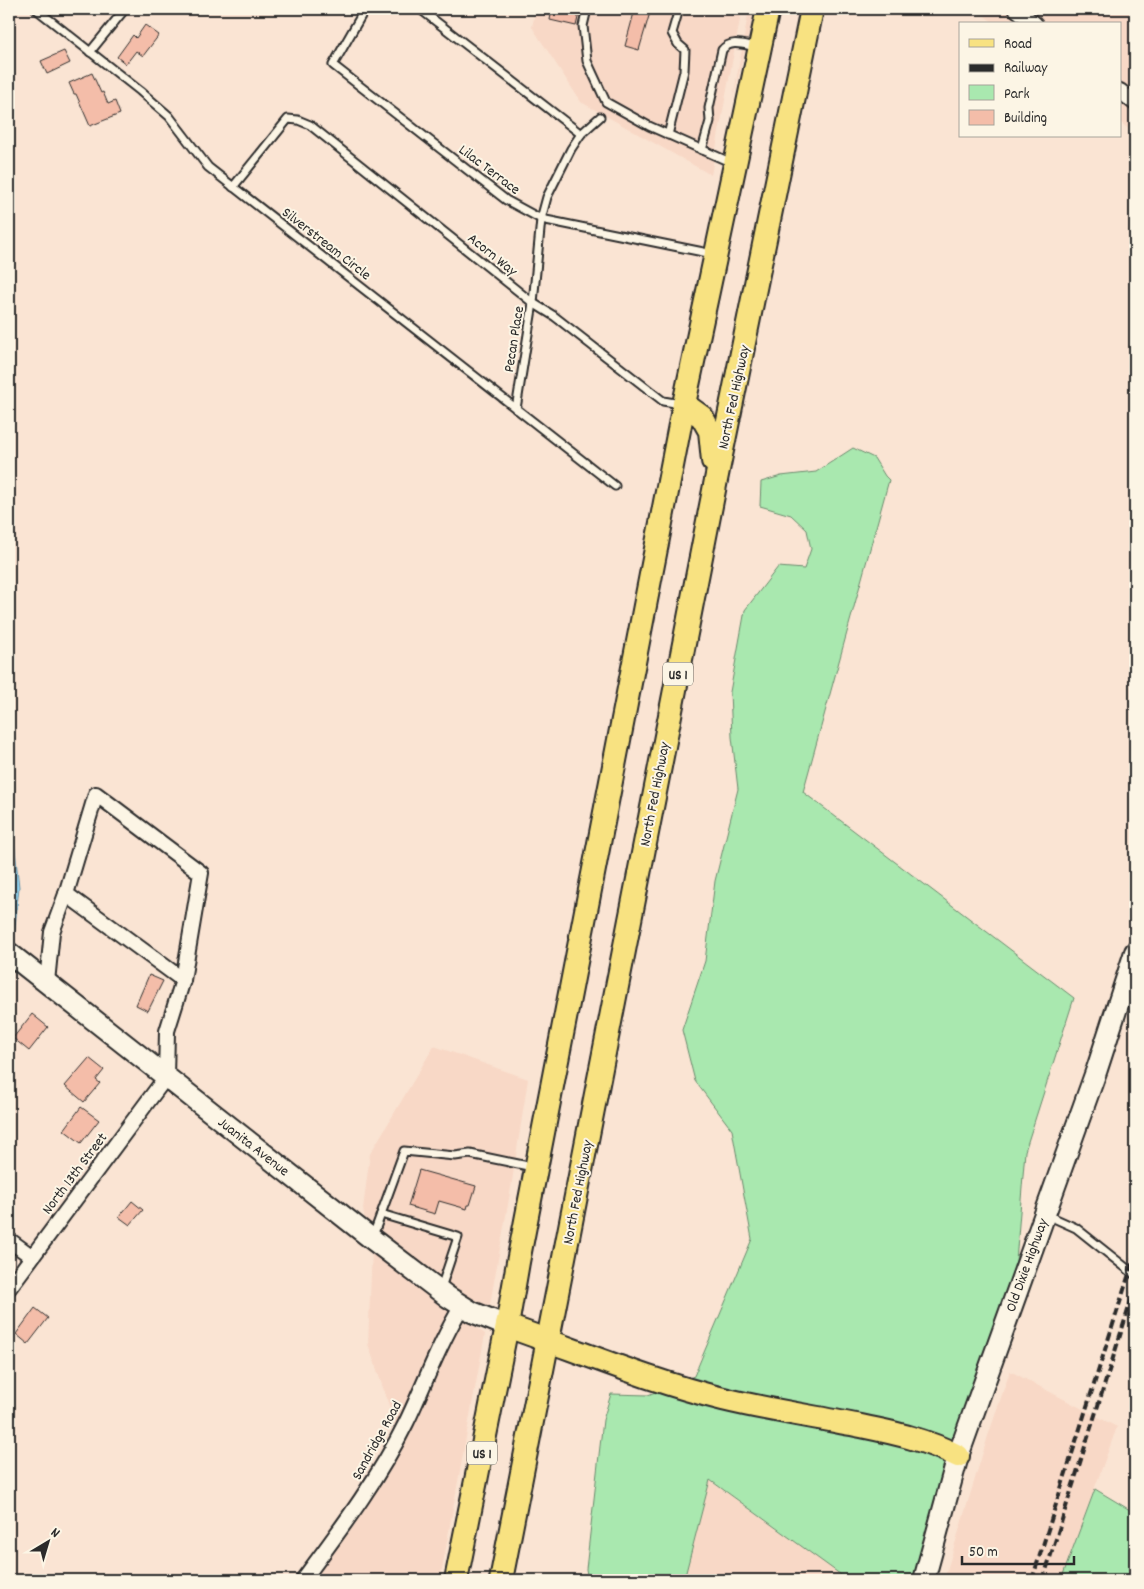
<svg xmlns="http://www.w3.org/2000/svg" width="1144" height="1589" viewBox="0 0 1144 1589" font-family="Dekko,sans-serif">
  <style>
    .built { fill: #f8d8c6 }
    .green { fill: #a9e8af; stroke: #6a8a6d }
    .water { fill: #8fd2f1; stroke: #678fa2 }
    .building { fill: #f4bda9; stroke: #2b2b2b }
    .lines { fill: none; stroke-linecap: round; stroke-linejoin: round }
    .lane-casing { stroke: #2b2b2b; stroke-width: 11 }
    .street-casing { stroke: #2b2b2b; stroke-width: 18 }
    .secondary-casing { stroke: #2b2b2b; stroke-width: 24 }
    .primary-casing { stroke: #2b2b2b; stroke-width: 26 }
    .lane { stroke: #fcf5e5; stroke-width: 7 }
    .street { stroke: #fcf5e5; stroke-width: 14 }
    .secondary { stroke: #fcf5e5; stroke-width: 20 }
    .primary { stroke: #f8e281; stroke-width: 22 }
    .rail { stroke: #2b2b2b; stroke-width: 4; stroke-dasharray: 8 4; stroke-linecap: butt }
    .labels { text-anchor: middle; stroke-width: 4; stroke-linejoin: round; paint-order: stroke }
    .shield { fill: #fcf5e5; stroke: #6a6863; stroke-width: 1 }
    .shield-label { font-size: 14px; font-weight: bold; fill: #2b2b2b }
    .street-label { font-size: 15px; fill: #2b2b2b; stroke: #fcf5e5 }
  </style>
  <rect width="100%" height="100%" fill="#fae4d3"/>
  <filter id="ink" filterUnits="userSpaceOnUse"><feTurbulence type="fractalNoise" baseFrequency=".02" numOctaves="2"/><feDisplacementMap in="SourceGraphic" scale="10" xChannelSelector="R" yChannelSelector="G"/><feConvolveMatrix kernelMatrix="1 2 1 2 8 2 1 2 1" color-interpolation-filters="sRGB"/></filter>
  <g filter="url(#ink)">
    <g class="built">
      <polygon points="536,9 742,9 711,175 581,102 532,27"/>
      <polygon points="749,9 755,9 733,99"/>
      <polygon points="976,9 1135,9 1135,134 1120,122 1120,24 995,24"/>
      <polygon points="434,1046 528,1079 511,1188 488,1315 365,1220 363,1209 370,1154"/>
      <polygon points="372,1250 451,1309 441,1326 396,1426 368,1344"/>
      <polygon points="463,1318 485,1334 440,1580 313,1580 353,1527 386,1477 413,1427 455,1333"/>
      <polygon points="1010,1371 1117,1427 1061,1580 944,1580 988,1436"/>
      <polygon points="709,1480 848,1580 687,1580 685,1576"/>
    </g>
    <g class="green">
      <polygon points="853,448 874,458 885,476 889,480 803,792 1074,998 1025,1151 1013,1298 967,1451 912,1580 848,1580 710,1480 685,1576 687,1580 588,1580 586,1569 603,1420 611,1394 648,1395 694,1376 752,1239 732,1130 695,1081 682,1030 705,961 715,881 738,789 732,737 730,692 745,610 778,567 804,569 811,549 807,530 791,515 760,506 761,482 781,476 816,472"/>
      <polygon points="1095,1489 1135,1513 1135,1580 1061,1580"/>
    </g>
    <polygon class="water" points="9,795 19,887 9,986"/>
    <g class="building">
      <polygon points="552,9 580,9 576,26 550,20"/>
      <polygon points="635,9 651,9 639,50 625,46"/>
      <polygon points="145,25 159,35 143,56 136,51 126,64 117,57 133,35 136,38"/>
      <polygon points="64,51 70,63 47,74 41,61"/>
      <polygon points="92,73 101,93 103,92 108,104 115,101 120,114 90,126 76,94 74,94 69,83"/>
      <polygon points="149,975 163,981 148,1011 136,1005"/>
      <polygon points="32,1014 48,1027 29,1051 13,1038"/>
      <polygon points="89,1058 104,1070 96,1080 100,1083 84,1102 65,1086"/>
      <polygon points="81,1107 99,1120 81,1143 64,1130"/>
      <polygon points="419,1170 476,1186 470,1205 468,1205 467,1209 439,1201 435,1214 408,1206"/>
      <polygon points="132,1201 143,1210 130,1225 119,1217"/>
      <polygon points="35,1308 48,1318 28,1344 16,1334"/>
    </g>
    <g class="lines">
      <defs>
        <g id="lane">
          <polyline points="36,9 140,91 169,116 208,167 615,486"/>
          <polyline points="365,9 333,65 506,200 541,219 713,254"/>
          <polyline points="420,9 581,134"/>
          <polyline points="587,9 583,26 587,61 606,102 649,126 732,163"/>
          <polyline points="90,52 125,9"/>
          <polyline points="668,135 684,71 685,50 678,44 672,33 679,9"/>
          <path d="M 702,150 L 710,121 L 709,108 L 722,50 C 731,39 744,45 757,47"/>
          <polyline points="233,187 288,119 298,120 310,125 533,303 554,316 663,401 681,404"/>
          <polyline points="516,409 533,303 541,219 547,197 571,149 581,134 600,117"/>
          <polyline points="381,1214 458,1237 441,1288"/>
          <polyline points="1047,1215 1076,1228 1135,1275"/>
          <polyline points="373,1236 404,1151 455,1156 470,1154 533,1167"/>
        </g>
        <g id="street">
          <polyline points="1016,9 1035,24"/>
          <polyline points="1120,91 1135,103"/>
          <polyline points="66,894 183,980"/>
          <polyline points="9,1240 31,1256"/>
          <polyline points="9,1288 166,1077 167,1031 183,980 201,873 96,794 66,894 52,932 47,982"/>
          <path d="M 303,1580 C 340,1530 378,1480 406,1423 C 425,1384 439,1343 462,1306"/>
        </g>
        <g id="secondary">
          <polyline points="9,953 372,1239 448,1297 472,1312 507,1326"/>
          <polyline points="924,1580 958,1456 1097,1069 1135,952"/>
        </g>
        <g id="primary">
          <polyline points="684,404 702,417 710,431 713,461"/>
          <path d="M 507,1326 C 579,1351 649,1381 723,1399 C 768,1410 815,1417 861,1426 C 895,1433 927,1440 958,1456"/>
          <polyline points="456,1580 507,1326 518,1262 684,404 768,9"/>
          <polyline points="501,1580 716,480 812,9"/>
        </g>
      </defs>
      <use href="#lane" class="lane-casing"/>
      <use href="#street" class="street-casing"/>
      <use href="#secondary" class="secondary-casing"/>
      <use href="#primary" class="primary-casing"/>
      <use href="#lane" class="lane"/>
      <use href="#street" class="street"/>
      <use href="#secondary" class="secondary"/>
      <use href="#primary" class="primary"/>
      <g class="rail">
        <polyline points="1032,1580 1135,1255"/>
        <polyline points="1043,1580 1135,1288"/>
      </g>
    </g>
  </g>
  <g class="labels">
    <g class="shield">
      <rect x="663" y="662.5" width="30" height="23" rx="4"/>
      <rect x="467" y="1441.5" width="30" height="23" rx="4"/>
    </g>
    <g class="shield-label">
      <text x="678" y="679">US 1</text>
      <text x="482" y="1458">US 1</text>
    </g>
    <g class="street-label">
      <text transform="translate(490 169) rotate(37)" y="5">Lilac Terrace</text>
      <text transform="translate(327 243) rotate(38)" y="5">Silverstream Circle</text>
      <text transform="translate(493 254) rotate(39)" y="5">Acorn Way</text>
      <text transform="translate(513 339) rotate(-81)" y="5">Pecan Place</text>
      <text transform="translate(733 397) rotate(-78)" y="5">North Fed Highway</text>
      <text transform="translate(654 794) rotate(-79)" y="5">North Fed Highway</text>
      <text transform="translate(254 1146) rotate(38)" y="5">Juanita Avenue</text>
      <text transform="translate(74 1173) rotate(-53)" y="5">North 13th Street</text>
      <text transform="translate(577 1192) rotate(-79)" y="5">North Fed Highway</text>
      <text transform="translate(1026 1265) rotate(-70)" y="5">Old Dixie Highway</text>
      <text transform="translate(376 1440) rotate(-61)" y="5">Sandridge Road</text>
    </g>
  </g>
  <rect width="1144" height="1589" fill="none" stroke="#fcf5e5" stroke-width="30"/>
  <rect x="15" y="15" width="1114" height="1559" fill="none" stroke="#2b2b2b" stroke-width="2" filter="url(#ink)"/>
  <rect x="959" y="22" width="162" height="115" fill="#fcf5e5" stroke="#a8a49b"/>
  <rect x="969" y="39" width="25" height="8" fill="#f8e281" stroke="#a8a49b"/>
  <text x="1004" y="48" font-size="15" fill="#2b2b2b">Road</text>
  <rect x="969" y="64" width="25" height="8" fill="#2b2b2b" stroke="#a8a49b"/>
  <text x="1004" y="72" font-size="15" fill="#2b2b2b">Railway</text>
  <rect x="969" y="85" width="25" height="15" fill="#a9e8af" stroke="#a8a49b"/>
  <text x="1004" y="98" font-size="15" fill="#2b2b2b">Park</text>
  <rect x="969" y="110" width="25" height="15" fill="#f4bda9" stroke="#a8a49b"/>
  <text x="1004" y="122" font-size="15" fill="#2b2b2b">Building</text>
  <g transform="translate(48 1542) rotate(38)" stroke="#fcf5e5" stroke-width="4" paint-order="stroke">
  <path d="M0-4L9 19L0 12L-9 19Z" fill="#2b2b2b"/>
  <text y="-8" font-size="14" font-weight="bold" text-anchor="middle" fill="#2b2b2b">N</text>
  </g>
  <path d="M962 1556v8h112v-8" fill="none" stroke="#2b2b2b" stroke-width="2.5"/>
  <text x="969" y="1556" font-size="15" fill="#2b2b2b" stroke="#fcf5e5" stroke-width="4" paint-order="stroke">50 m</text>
</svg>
